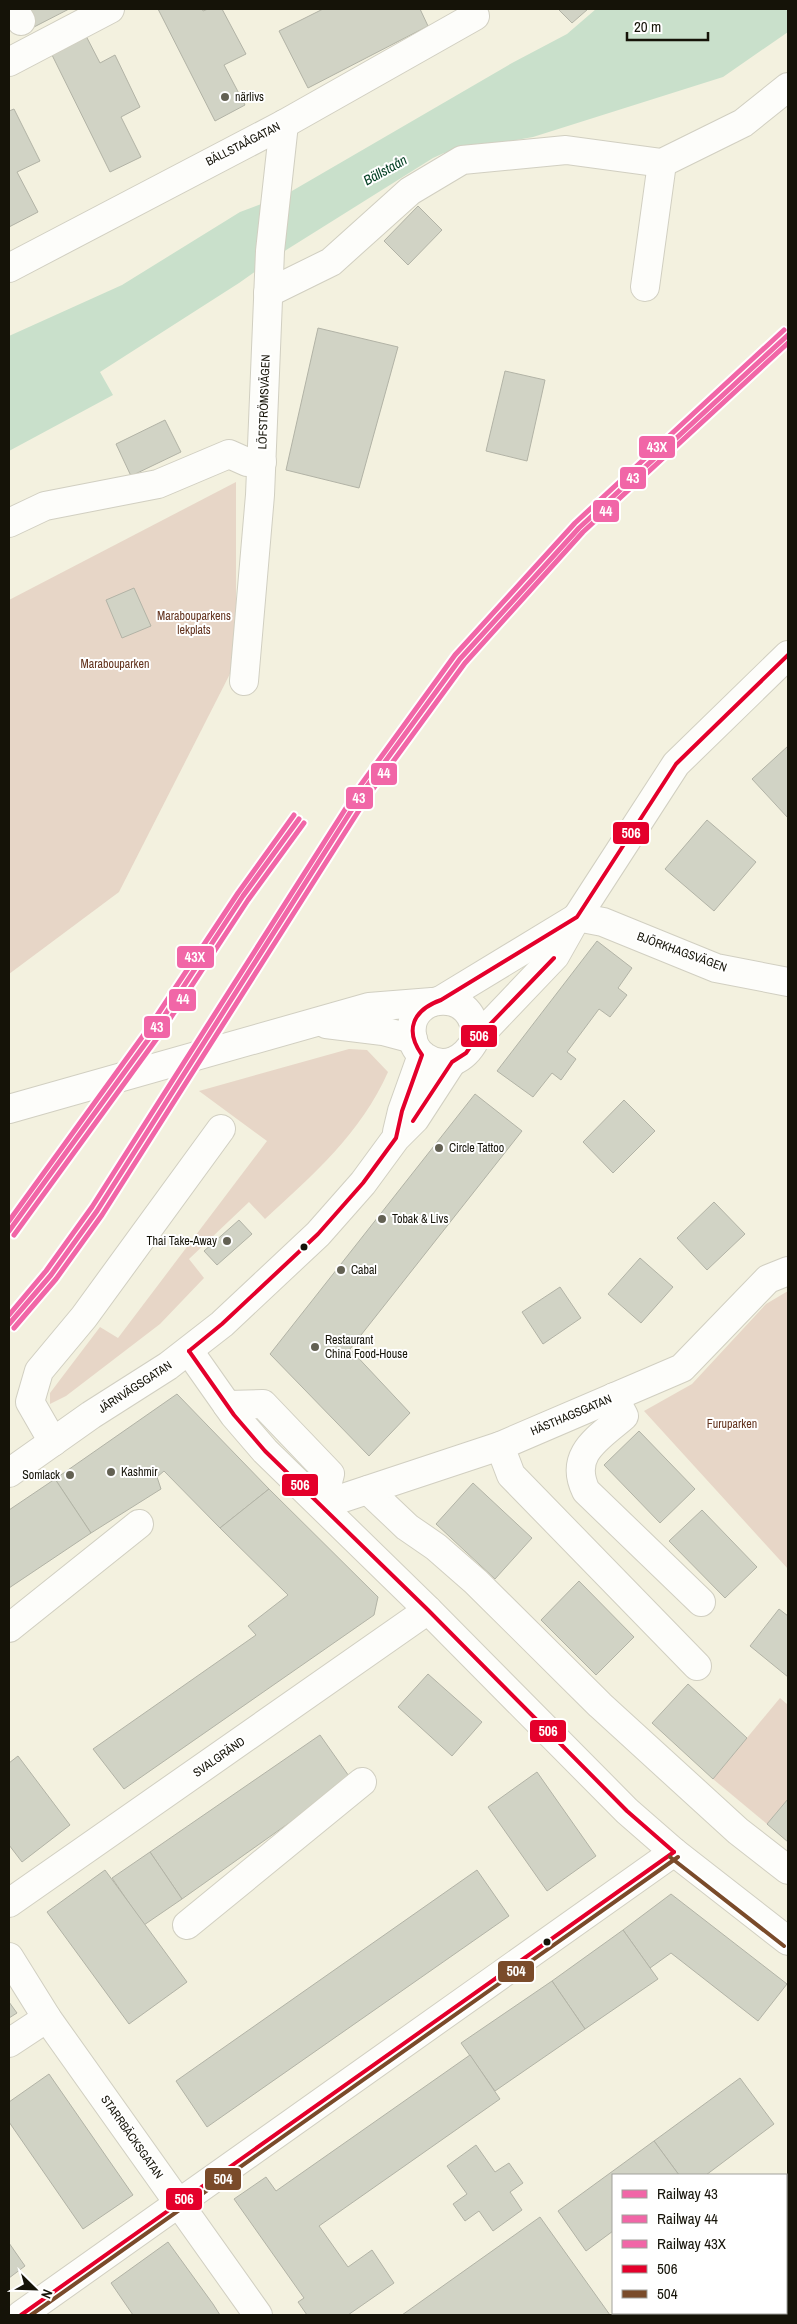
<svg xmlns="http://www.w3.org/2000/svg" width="797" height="2324" viewBox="0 0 797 2324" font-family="'Archivo Narrow',sans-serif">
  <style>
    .green { fill: #e7d6c7 }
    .water { fill: #c9e0cb }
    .building { fill: #d1d3c5; stroke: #b2b3a6 }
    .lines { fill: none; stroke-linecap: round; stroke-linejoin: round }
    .minor-casing { stroke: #d1cfc1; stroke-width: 30 }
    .minor { stroke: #fdfdfa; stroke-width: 28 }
    .bus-1-casing { stroke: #fff; stroke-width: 8 }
    .bus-2-casing { stroke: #fff; stroke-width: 8 }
    .bus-1 { stroke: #e4002b; stroke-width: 4 }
    .bus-2 { stroke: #7a4b2a; stroke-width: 4 }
    .rail-1-casing { stroke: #fff; stroke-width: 9 }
    .rail-2-casing { stroke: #fff; stroke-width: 9 }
    .rail-3-casing { stroke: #fff; stroke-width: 9 }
    .rail-1 { stroke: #f166a7; stroke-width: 5 }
    .rail-2 { stroke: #f166a7; stroke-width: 5 }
    .rail-3 { stroke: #f166a7; stroke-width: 5 }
    .poi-dot { fill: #636153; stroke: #fff; stroke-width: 2 }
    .bus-dot { fill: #151308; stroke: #fff; stroke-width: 2 }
    .labels { text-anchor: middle; stroke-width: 4; stroke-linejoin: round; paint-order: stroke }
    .poi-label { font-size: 12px; fill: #151308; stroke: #fff; text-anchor: start }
    .street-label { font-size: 12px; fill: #151308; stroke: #fff }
    .park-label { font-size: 12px; fill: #63331e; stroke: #fff }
    .water-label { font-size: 14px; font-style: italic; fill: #003d21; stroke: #fff }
    .line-badge { stroke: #fff; stroke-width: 2 }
    .badge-label { font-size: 14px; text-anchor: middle; font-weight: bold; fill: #fff }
  </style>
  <rect width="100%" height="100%" fill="#f3f1df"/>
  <g class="green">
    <polygon points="236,482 236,662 119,892 9,974 9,600"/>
    <path d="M 349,1049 L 367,1050 L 388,1072 C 361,1133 313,1175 265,1219 L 249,1202 L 189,1259 L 204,1278 L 160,1324 L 66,1396 L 50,1404 L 50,1393 L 100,1327 L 118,1338 L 267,1141 L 199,1091 Z"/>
    <polygon points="788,1291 788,1569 644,1411 692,1384 766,1304"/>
    <polygon points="780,1698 788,1705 788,1799 767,1824 713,1779"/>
  </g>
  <polygon class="water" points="596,9 788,9 788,32 723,77 533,137 444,153 433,158 283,252 239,283 100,372 113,395 9,451 9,336 122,285 240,212 285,195 512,63 567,34"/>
  <g class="building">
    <polygon points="24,9 69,9 34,27"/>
    <polygon points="158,9 202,9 203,11 208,9 222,9 246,54 224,65 245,105 215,121"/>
    <polygon points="323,9 420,9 428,26 308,88 279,31"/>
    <polygon points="558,9 588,9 572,23"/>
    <polygon points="85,34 100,63 115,55 140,107 121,117 141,157 110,172 50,51"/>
    <polygon points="14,109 40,161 17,172 38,212 9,227 9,111"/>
    <polygon points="418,206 442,230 408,265 384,241"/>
    <polygon points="318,328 398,347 359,488 286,470"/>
    <polygon points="505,371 545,380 527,461 486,451"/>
    <polygon points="165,420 181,452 131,476 116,444"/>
    <polygon points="134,588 151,626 122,638 106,600"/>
    <polygon points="788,746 788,818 752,779"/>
    <polygon points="707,820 756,862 714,911 665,869"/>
    <polygon points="597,941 632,968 618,988 627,995 610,1017 599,1009 567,1052 576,1059 561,1080 552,1073 533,1097 497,1071"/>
    <polygon points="475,1094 522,1131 350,1349 410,1413 369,1456 270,1354"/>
    <polygon points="624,1100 655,1131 613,1173 583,1142"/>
    <polygon points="714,1202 745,1234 707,1270 677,1238"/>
    <polygon points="239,1220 252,1234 217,1265 204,1251"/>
    <polygon points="640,1258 673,1287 641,1323 608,1294"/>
    <polygon points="560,1287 581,1318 543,1344 522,1312"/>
    <polygon points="177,1394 269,1489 220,1528 164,1471 157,1477 161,1489 91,1533 55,1479"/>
    <polygon points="639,1431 695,1489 660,1523 604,1465"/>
    <polygon points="55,1479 91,1533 9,1588 9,1510"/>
    <polygon points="473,1483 532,1538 495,1579 436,1524"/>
    <polygon points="269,1489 378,1597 374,1615 124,1789 93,1749 256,1635 248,1626 288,1595 220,1528"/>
    <polygon points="702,1510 757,1567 725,1598 669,1541"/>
    <polygon points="579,1581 634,1637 596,1675 541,1620"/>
    <polygon points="779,1609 788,1616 788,1677 750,1646"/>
    <polygon points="428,1674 482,1722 452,1756 398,1707"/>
    <polygon points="688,1684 747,1738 713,1779 652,1723"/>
    <polygon points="320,1735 351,1779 182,1899 150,1852"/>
    <polygon points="18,1756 70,1825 22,1862 9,1845 9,1763"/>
    <polygon points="537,1772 596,1856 547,1891 488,1807"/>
    <polygon points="788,1799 788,1842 767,1824"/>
    <polygon points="150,1852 182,1899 144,1925 112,1878"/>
    <polygon points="105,1870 187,1982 129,2024 47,1912"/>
    <polygon points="477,1870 509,1916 207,2127 176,2081"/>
    <polygon points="671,1894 787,1984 758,2021 671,1953 650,1968 623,1930"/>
    <polygon points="623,1930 658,1979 585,2029 552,1981"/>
    <polygon points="552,1981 585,2029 495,2091 461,2043"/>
    <polygon points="9,2002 17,2013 9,2018"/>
    <polygon points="470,2055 500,2099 319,2226 348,2267 372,2250 394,2283 348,2315 307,2315 298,2302 304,2298 234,2199 266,2177 276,2191"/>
    <polygon points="49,2074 133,2195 83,2229 9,2122 9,2102"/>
    <polygon points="740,2078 774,2124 706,2175 679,2175 654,2141"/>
    <polygon points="654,2141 679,2175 613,2175 613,2231 586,2251 558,2211"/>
    <polygon points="476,2145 495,2172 509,2163 523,2183 510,2192 522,2210 493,2231 479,2211 465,2221 453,2204 467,2194 447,2166"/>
    <polygon points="540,2217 610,2315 402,2315"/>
    <polygon points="168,2242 213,2304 220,2315 133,2315 111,2283"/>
    <polygon points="9,2243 25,2266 9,2278"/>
  </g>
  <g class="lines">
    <defs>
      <g id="minor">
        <polyline points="14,9 21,21"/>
        <polyline points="9,62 110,9"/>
        <polyline points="9,268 284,124 475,16 471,9"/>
        <polyline points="645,287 662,163"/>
        <polyline points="268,293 331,262 410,191 462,160 566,150 662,163 743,123 788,87"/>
        <polyline points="9,523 45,506 158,484 229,454 247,462 262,462"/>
        <polyline points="244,681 260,495 270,251 284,124"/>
        <polyline points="577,917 603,922 716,968 788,982"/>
        <polyline points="441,1000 576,918"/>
        <polyline points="326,1024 383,1031 413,1039"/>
        <path d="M 475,1040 C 479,985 406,992 412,1035 C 413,1045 417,1052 425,1057 C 445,1071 465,1059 475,1040 L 555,956 L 577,917 L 676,764 L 788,655"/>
        <polyline points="9,1109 369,1007 432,1002"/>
        <polyline points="397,1132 402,1111 422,1055"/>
        <polyline points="189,1351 234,1415 265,1451 428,1610 627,1811 674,1852 788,1941"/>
        <path d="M 614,1397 L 624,1416 C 599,1438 568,1454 586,1491 L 701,1602"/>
        <polyline points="227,1405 263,1404 330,1474 322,1505"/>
        <polyline points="53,1442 30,1402 39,1371 84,1317 221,1129"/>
        <polyline points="500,1446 511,1475 697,1666"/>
        <polyline points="9,1473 91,1415 168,1366 222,1324 318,1234 363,1183 396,1138 415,1119 452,1062"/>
        <polyline points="368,1490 407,1527 436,1547 476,1582 600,1705 738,1831 788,1870"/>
        <polyline points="322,1505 500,1446 682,1368 768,1279 788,1271"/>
        <polyline points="9,1628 139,1524"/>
        <polyline points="9,1903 428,1610"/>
        <polyline points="187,1925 362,1782"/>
        <polyline points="9,1957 47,2018 258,2315"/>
        <polyline points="9,2043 47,2018"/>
        <polyline points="786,2272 788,2271"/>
        <polyline points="21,2315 674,1852"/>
        <polyline points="725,2315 728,2313"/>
      </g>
    </defs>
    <use href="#minor" class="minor-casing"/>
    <use href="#minor" class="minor"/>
    <defs>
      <g id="bus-1">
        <polyline points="413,1121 452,1062 466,1053 475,1040 554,958"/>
        <path d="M 189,1351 L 222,1324 L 318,1234 L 363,1183 L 396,1138 L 402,1111 L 422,1055 C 404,1030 413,1010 441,1000 L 577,917 L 676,764 L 788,655"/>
        <polyline points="189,1351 234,1415 265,1451 428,1610 627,1811 674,1852"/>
        <polyline points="21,2315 674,1852"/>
      </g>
      <g id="bus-2">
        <polyline points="670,1857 784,1946"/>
        <polyline points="31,2315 678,1857"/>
      </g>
    </defs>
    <use href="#bus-1" class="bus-1-casing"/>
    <use href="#bus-2" class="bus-2-casing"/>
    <use href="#bus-1" class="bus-1"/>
    <use href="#bus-2" class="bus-2"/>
    <defs>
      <g id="rail-1">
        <polyline points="9,1231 153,1033 243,896 299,819"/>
        <polyline points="9,1324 51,1275 97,1211 365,789 460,659 579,528 788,335"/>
      </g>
      <g id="rail-2">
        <polyline points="14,1235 158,1037 248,900 304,823"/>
        <polyline points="14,1328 56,1279 102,1215 370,793 465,663 583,532 788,343"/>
      </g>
      <g id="rail-3">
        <polyline points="9,1221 148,1029 238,893 294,815"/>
        <polyline points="9,1315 46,1271 92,1207 360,786 455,655 575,523 784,330"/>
      </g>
    </defs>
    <use href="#rail-1" class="rail-1-casing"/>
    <use href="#rail-2" class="rail-2-casing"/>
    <use href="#rail-3" class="rail-3-casing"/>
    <use href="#rail-1" class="rail-1"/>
    <use href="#rail-2" class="rail-2"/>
    <use href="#rail-3" class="rail-3"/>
  </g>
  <g class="poi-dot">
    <circle cx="225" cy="97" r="5"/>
    <circle cx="439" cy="1148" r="5"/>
    <circle cx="382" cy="1219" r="5"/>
    <circle cx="227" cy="1241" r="5"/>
    <circle cx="341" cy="1270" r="5"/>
    <circle cx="315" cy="1347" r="5"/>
    <circle cx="111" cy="1472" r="5"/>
    <circle cx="70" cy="1475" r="5"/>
  </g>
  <g class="bus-dot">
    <circle cx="304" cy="1247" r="4.5"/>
    <circle cx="547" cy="1942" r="4.5"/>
  </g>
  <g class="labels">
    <g class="poi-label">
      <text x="235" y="101">närlivs</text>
      <text x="449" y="1152">Circle Tattoo</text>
      <text x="392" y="1223">Tobak &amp; Livs</text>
      <text x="217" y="1245" text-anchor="end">Thai Take-Away</text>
      <text x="351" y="1274">Cabal</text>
      <text x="325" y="1344">Restaurant<tspan x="325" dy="14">China Food-House</tspan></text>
      <text x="121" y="1476">Kashmir</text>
      <text x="60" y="1479" text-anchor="end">Somlack</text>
    </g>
    <g class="street-label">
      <text transform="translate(243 144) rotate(-27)" y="4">BÄLLSTAÅGATAN</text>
      <text transform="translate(264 402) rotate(-88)" y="4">LÖFSTRÖMSVÄGEN</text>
      <text transform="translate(682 952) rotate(20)" y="4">BJÖRKHAGSVÄGEN</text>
      <text transform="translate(135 1387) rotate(-33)" y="4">JÄRNVÄGSGATAN</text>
      <text transform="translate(571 1415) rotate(-23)" y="4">HÄSTHAGSGATAN</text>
      <text transform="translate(219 1757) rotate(-35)" y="4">SVALGRÄND</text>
      <text transform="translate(132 2137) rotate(55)" y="4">STARRBÄCKSGATAN</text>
    </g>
    <g class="park-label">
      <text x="194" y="620">Marabouparkens<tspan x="194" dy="14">lekplats</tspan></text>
      <text x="115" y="668">Marabouparken</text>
      <text x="732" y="1428">Furuparken</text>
    </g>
    <g class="water-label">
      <text transform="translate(385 170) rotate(-29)" y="5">Bällstaån</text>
    </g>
  </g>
  <g class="line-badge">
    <rect x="638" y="435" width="38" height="24" rx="5" fill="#f166a7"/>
    <rect x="619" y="466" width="28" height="24" rx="5" fill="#f166a7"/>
    <rect x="592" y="499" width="28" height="24" rx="5" fill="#f166a7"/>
    <rect x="370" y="762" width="28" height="24" rx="5" fill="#f166a7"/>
    <rect x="345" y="786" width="29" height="24" rx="5" fill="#f166a7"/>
    <rect x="612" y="821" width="38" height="24" rx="5" fill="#e4002b"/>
    <rect x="176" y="945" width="39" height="24" rx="5" fill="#f166a7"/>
    <rect x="168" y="988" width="29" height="24" rx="5" fill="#f166a7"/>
    <rect x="143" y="1015" width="28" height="24" rx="5" fill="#f166a7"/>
    <rect x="460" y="1024" width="38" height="24" rx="5" fill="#e4002b"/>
    <rect x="281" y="1473" width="38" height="24" rx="5" fill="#e4002b"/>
    <rect x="529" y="1719" width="38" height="24" rx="5" fill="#e4002b"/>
    <rect x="497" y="1960" width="38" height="23" rx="5" fill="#7a4b2a"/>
    <rect x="204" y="2167" width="38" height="24" rx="5" fill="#7a4b2a"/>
    <rect x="165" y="2187" width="38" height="24" rx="5" fill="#e4002b"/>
  </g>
  <g class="badge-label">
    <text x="657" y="452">43X</text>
    <text x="633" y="483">43</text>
    <text x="606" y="516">44</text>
    <text x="384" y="778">44</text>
    <text x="359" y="803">43</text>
    <text x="631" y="838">506</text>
    <text x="195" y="962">43X</text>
    <text x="183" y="1004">44</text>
    <text x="157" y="1032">43</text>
    <text x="479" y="1041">506</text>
    <text x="300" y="1490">506</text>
    <text x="548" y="1736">506</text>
    <text x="516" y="1976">504</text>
    <text x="223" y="2184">504</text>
    <text x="184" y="2204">506</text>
  </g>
  <rect width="797" height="2324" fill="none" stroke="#151308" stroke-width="20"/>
  <rect x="612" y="2174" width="175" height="140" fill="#ffffff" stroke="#a1a19c"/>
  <rect x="622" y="2190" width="25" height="8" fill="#f166a7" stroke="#a1a19c"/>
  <text x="657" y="2199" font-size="15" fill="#151308">Railway 43</text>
  <rect x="622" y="2215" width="25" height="8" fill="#f166a7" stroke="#a1a19c"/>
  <text x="657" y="2224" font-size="15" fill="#151308">Railway 44</text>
  <rect x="622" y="2240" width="25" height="8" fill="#f166a7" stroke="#a1a19c"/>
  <text x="657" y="2249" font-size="15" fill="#151308">Railway 43X</text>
  <rect x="622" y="2265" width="25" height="8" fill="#e4002b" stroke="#a1a19c"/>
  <text x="657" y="2274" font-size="15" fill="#151308">506</text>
  <rect x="622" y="2290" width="25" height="8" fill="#7a4b2a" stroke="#a1a19c"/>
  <text x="657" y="2299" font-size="15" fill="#151308">504</text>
  <g transform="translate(35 2289) rotate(113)" stroke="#ffffff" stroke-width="4" paint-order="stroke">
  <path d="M0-4L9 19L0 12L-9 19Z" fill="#151308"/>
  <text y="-8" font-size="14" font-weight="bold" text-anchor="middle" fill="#151308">N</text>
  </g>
  <path d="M627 32v8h81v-8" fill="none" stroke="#151308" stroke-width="2.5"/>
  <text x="634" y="32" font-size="15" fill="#151308" stroke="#ffffff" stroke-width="4" paint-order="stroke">20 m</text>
</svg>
